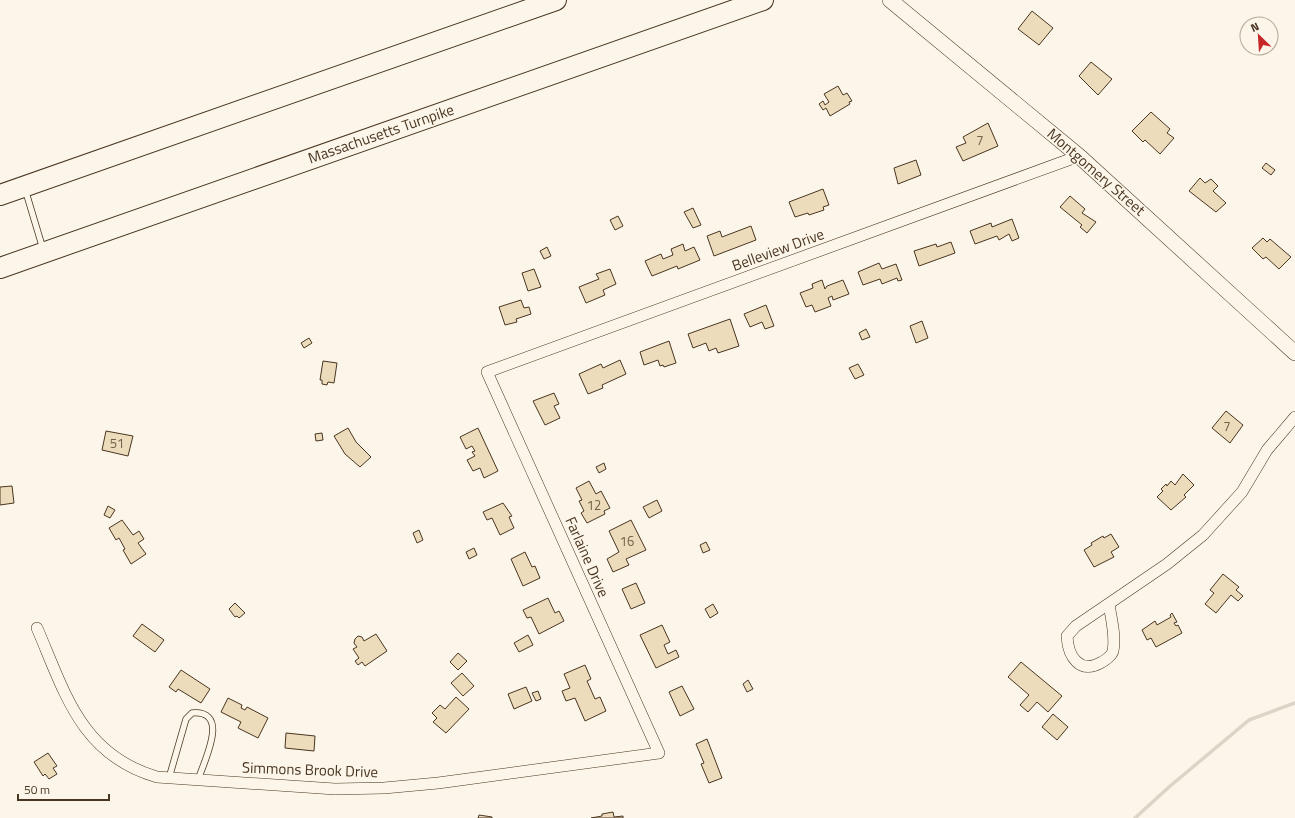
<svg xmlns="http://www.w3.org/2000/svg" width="1295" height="818" viewBox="0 0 1295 818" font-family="'Titillium Web',sans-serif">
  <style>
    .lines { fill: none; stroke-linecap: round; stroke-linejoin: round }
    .stream { stroke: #dcd4c6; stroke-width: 3.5 }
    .building { fill: #ecdcbc; stroke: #4a3520 }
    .service-casing { stroke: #4a3520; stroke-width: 7 }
    .minor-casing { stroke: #4a3520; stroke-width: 12 }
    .secondary-casing { stroke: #4a3520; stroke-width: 16 }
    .motorway-casing { stroke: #4a3520; stroke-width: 22 }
    .service { stroke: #fbf6e9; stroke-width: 5.5 }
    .minor { stroke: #fbf6e9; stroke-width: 11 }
    .secondary { stroke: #fbf6e9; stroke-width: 15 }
    .motorway { stroke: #fbf6e9; stroke-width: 20 }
    .labels { text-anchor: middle; stroke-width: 3; stroke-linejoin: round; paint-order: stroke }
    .number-label { font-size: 13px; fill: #725f47 }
    .street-label { font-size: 15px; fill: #4a3520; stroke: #fbf6e9 }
  </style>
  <rect width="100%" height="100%" fill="#fbf6e9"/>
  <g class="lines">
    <polyline class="stream" points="1135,818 1169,787 1249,720 1295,703"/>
  </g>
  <g class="building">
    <polygon points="1032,11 1053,28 1039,45 1018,29"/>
    <polygon points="1091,62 1112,79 1098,95 1079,76"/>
    <polygon points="838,86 843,95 847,93 852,101 849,102 850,104 830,116 826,108 823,110 819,104 823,101 825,105 829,102 824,94"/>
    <polygon points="1151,112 1170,129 1167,133 1174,138 1160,154 1145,140 1143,142 1132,131"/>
    <polygon points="988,123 998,146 963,161 956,147 966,143 963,137"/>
    <polygon points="916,160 921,175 898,184 894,168"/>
    <polygon points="1266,163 1275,170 1271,175 1262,168"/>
    <polygon points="1200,178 1205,183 1211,179 1218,186 1213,191 1226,203 1216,212 1189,191"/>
    <polygon points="823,189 829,205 823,207 824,210 809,215 808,213 795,217 789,202"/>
    <polygon points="1070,196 1085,209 1082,213 1096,222 1087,233 1080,227 1082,225 1060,207"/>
    <polygon points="693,208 701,225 693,228 684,212"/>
    <polygon points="618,216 623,226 615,230 610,220"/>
    <polygon points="1012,219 1019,238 1012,241 1009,234 999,240 997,236 975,244 970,231 991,223 992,227"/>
    <polygon points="751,226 756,240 714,256 707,236 720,231 722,237"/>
    <polygon points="1263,238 1267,242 1270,239 1291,257 1279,269 1266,257 1263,259 1252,248"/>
    <polygon points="951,242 955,253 919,266 914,251 936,244 937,247"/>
    <polygon points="683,244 685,251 694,247 700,260 678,269 677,266 652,276 645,261 661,254 663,259 673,255 671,249"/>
    <polygon points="547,247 551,256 544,259 540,251"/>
    <polygon points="879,263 882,269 896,264 902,280 898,281 897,278 882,284 880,279 863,285 858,272"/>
    <polygon points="534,269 541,287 528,291 522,273"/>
    <polygon points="610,269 616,284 603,290 605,295 586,303 579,287 599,279 596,274"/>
    <polygon points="822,280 825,289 827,286 843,280 849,294 833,300 832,296 828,298 831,306 815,312 812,305 806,307 800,293 813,288 812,284"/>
    <polygon points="521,300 524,308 529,307 531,314 516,319 517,322 505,325 499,307"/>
    <polygon points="766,305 774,326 765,329 762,322 750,327 744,314"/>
    <polygon points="730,319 739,346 718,353 716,348 709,351 706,343 693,348 688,334"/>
    <polygon points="922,321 928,338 916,343 910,326"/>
    <polygon points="866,329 870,337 862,340 859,333"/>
    <polygon points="309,338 312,343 304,348 301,343"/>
    <polygon points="669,341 676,363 664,367 663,365 660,366 658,360 644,365 640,352"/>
    <polygon points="620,360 626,374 602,385 603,388 588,394 579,374 601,364 603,368"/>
    <polygon points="323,361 337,363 334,383 328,382 327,385 322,384 322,380 320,380"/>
    <polygon points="858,364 864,375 855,379 849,368"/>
    <polygon points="554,393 559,404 554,406 560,418 545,425 533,401"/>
    <polygon points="1226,411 1243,425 1230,443 1212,428"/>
    <polygon points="348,428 356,442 371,457 360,467 345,454 334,436"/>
    <polygon points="478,428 498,471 484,478 480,468 473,471 467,460 475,456 472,452 475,451 472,446 466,449 460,437"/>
    <polygon points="106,431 133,436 128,456 102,450"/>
    <polygon points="322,433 323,440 316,441 315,434"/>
    <polygon points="604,463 606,469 599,473 596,467"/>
    <polygon points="1183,474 1194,485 1184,495 1186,497 1171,510 1157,497 1163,491 1161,489 1166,484 1167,486 1171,481 1175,485"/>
    <polygon points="589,481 596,494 601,491 610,508 604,511 605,514 587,523 581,513 584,511 579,501 582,500 576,488"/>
    <polygon points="12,486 14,503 0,505 0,487"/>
    <polygon points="657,500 662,511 649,518 643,507"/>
    <polygon points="503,503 512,516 509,517 514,528 500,535 492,518 487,520 483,512"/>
    <polygon points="108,506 115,510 110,518 104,515"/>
    <polygon points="122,520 133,535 139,531 144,539 138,543 146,554 131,564 123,550 125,549 119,538 116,540 109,528"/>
    <polygon points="631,520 646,550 626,559 629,565 613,572 607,559 619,552 609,531"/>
    <polygon points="419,530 423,540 417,543 413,533"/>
    <polygon points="1111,534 1119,547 1111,552 1114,557 1094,567 1084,550 1092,545 1091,543 1103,536 1104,538"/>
    <polygon points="706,542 710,550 703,553 700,545"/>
    <polygon points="474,548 477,555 469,559 466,552"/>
    <polygon points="525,552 532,567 535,566 540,578 523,586 511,559"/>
    <polygon points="1223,574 1239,587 1236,590 1243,596 1238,601 1231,595 1216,613 1205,604 1214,593 1210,590"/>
    <polygon points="636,583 645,603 631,609 622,589"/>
    <polygon points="548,598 555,613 559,611 564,621 539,634 531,617 527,618 523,610"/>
    <polygon points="235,603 245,613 239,618 237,616 235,617 229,609"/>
    <polygon points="713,604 718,613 710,618 705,609"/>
    <polygon points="1172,613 1177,622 1174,623 1176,626 1178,625 1182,633 1156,647 1151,638 1147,640 1142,630 1155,621 1157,625 1171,617 1170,615"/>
    <polygon points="142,624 164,640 155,652 133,636"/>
    <polygon points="662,625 670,642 664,645 668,654 676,650 679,657 656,668 640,635"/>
    <polygon points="376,634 387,651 365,666 362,662 358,665 355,661 359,658 353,649 357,647 354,643 355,639 358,636 362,637 364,641"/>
    <polygon points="528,635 533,645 519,652 514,643"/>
    <polygon points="458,653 467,661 458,670 450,662"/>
    <polygon points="1021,662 1062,696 1048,712 1037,702 1028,712 1020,705 1029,695 1008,677"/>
    <polygon points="585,665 591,679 587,681 595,699 600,697 606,711 585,721 575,698 566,701 562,691 570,688 564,674"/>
    <polygon points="181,670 210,689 201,703 178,689 176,692 169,687"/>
    <polygon points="462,673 474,686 463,696 451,683"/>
    <polygon points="748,680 753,689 747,692 743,684"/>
    <polygon points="682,686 694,709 680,716 669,692"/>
    <polygon points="526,687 532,701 514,709 508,694"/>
    <polygon points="538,691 541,699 536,701 532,693"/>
    <polygon points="456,697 469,709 446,733 433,722 437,718 432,713 440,705 445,709"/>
    <polygon points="228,698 242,705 241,708 245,710 247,707 268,718 258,738 238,728 241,722 221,712"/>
    <polygon points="1053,714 1068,727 1057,740 1042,727"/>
    <polygon points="286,733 315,736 314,751 285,748"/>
    <polygon points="707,739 722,778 709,783 701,764 704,763 696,744"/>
    <polygon points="48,753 57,766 53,768 57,774 49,779 45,774 43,776 34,762"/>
    <polygon points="613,812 614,817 623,816 623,818 591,818 602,816 602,814"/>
    <polygon points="479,815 492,817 492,818 478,818"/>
  </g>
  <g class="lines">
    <defs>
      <g id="service">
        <polyline points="25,189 43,249"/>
        <path d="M 169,778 L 186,719 L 192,713 C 231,710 204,761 198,780"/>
      </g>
      <g id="minor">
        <path d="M 1109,604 C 1111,618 1116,636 1113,651 C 1112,655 1106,660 1102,662 C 1080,675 1068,657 1067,636 L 1076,626 L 1167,564 L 1203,535 L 1242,492 L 1267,450 L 1295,417"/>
        <path d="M 37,628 C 65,693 81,755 157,777 L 335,789 L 384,788 L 438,783 L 659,753 L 487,372 L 1079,156"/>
      </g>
      <polyline id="secondary" points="890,0 1079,156 1295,353"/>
      <g id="motorway">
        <polyline points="0,195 556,0"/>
        <polyline points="0,268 763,0"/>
      </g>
    </defs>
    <use href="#service" class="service-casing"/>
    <use href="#minor" class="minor-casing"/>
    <use href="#secondary" class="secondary-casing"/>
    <use href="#motorway" class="motorway-casing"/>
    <use href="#service" class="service"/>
    <use href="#minor" class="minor"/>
    <use href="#secondary" class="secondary"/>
    <use href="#motorway" class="motorway"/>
  </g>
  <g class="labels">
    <g class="number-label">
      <text x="980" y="145">7</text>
      <text x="1227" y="431">7</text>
      <text x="117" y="448">51</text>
      <text x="594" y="510">12</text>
      <text x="627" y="546">16</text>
    </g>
    <g class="street-label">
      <text transform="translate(381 134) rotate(-19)" y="5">Massachusetts Turnpike</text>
      <text transform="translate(1096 172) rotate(41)" y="5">Montgomery Street</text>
      <text transform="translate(778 250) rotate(-20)" y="5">Belleview Drive</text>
      <text transform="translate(587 557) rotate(66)" y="5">Farlaine Drive</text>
      <text transform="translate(310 770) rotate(2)" y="5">Simmons Brook Drive</text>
    </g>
  </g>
  <g transform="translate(1259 36) rotate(335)"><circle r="19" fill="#fbf6e9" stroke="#b4a999"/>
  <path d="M0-3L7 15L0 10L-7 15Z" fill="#c62828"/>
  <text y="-6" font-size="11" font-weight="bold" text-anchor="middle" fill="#4a3520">N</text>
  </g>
  <path d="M18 794v6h91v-6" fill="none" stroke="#4a3520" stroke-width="2"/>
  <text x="24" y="794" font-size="12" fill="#4a3520" stroke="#fbf6e9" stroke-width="3" paint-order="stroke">50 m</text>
</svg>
